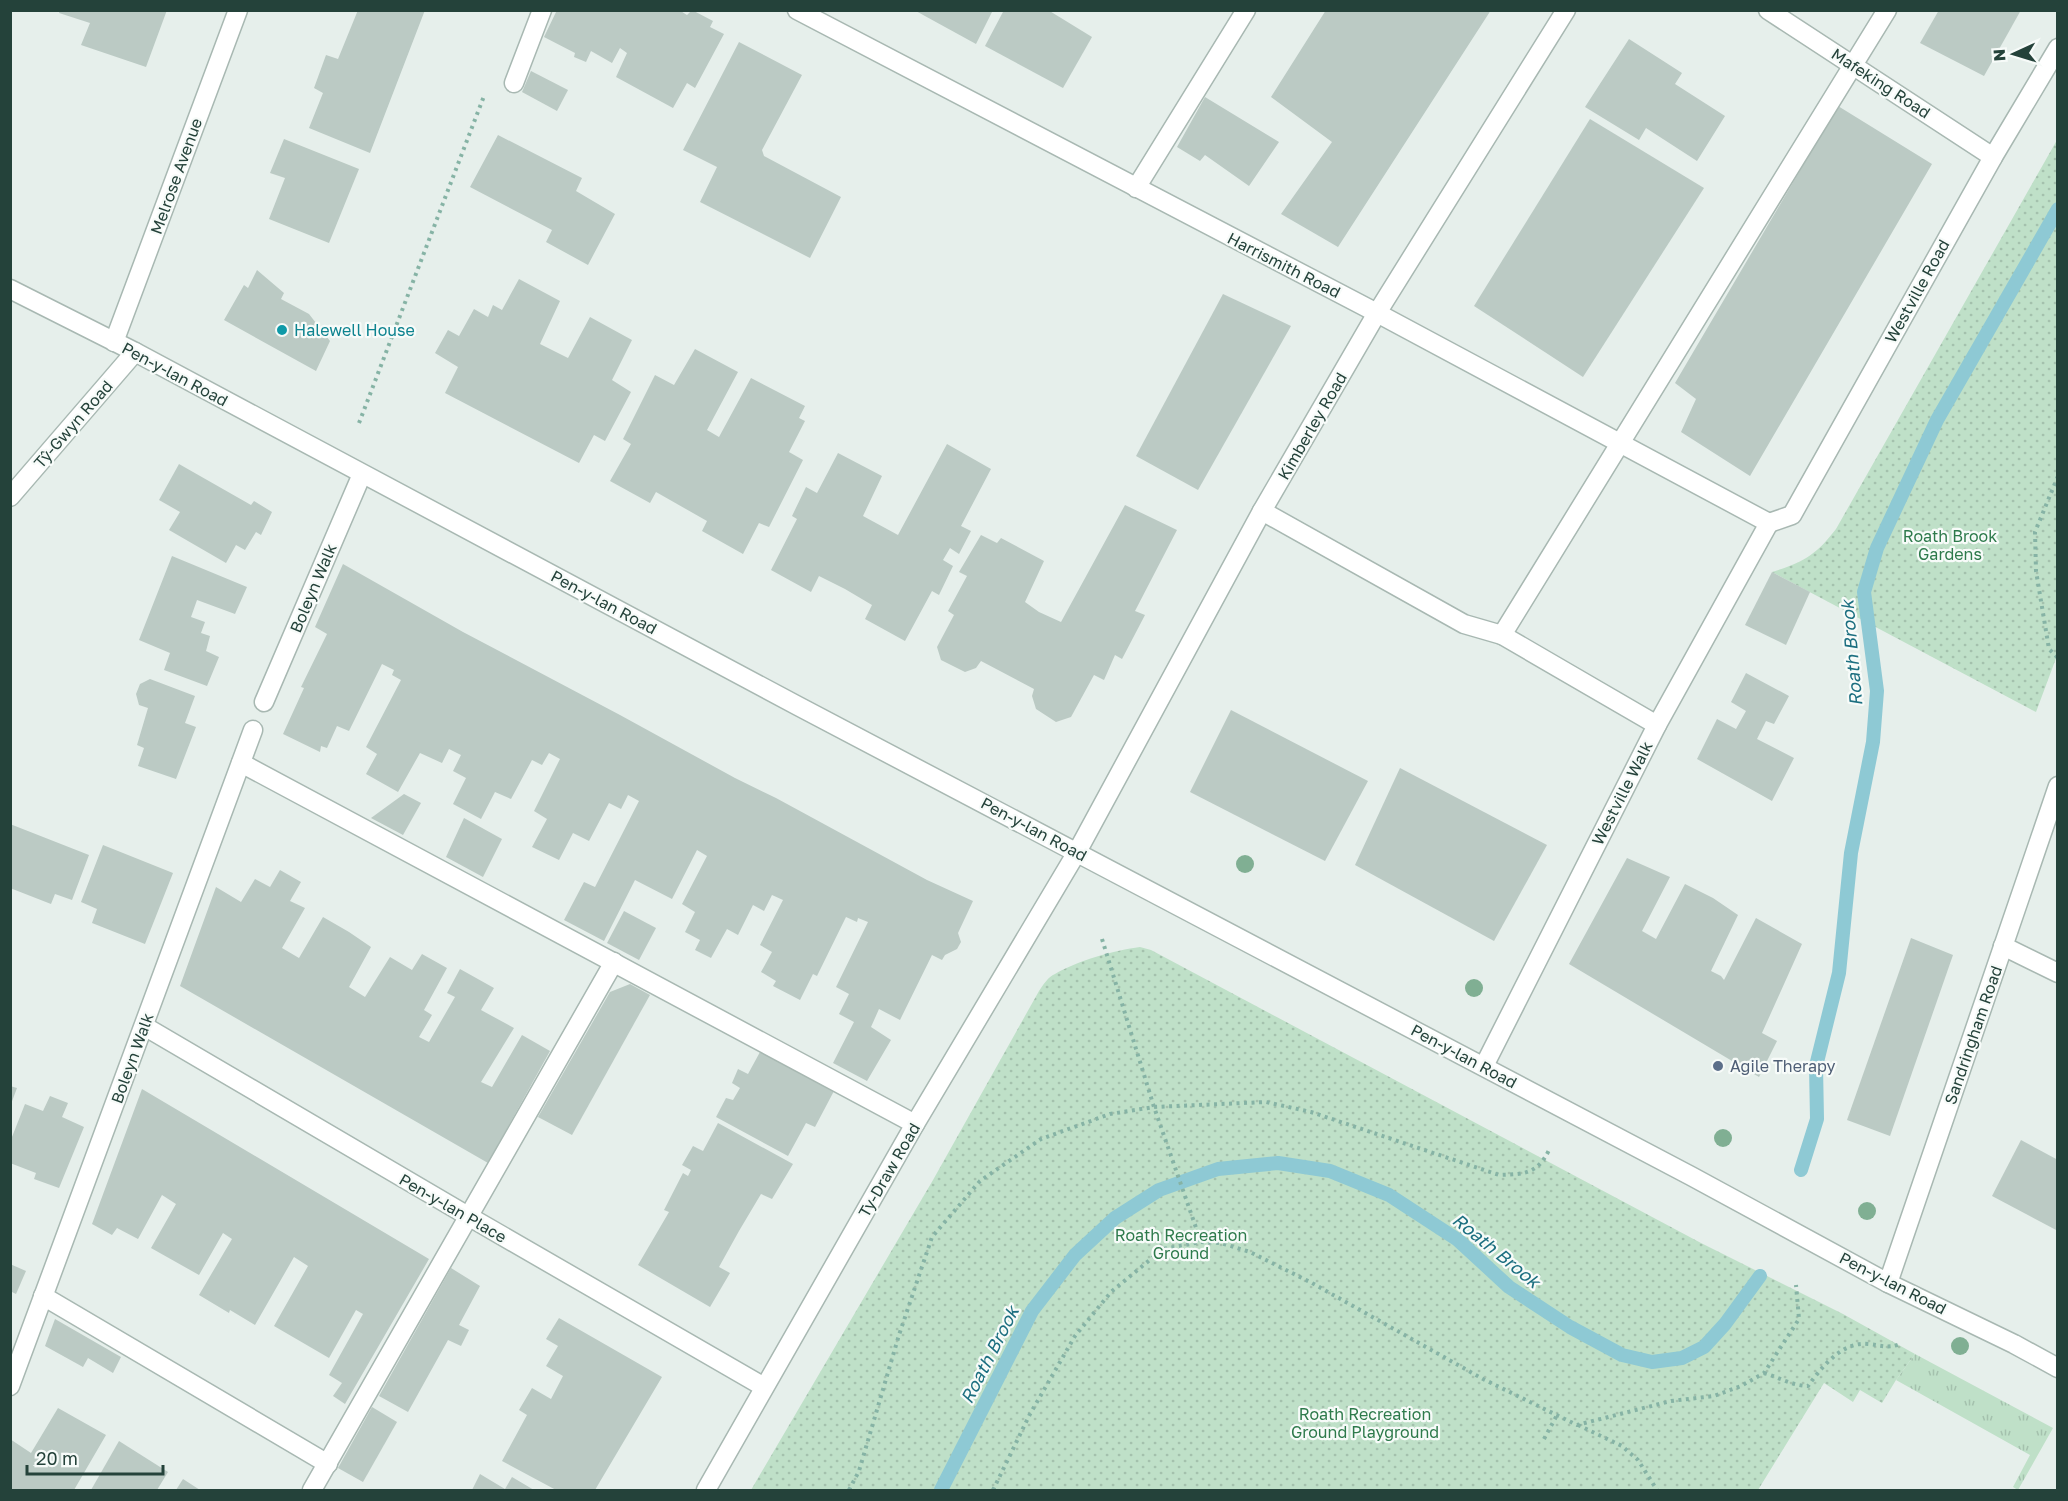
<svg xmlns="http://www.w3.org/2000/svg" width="2068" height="1501" viewBox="0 0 2068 1501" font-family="'Golos Text',sans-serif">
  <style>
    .grass { fill: url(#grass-tufts) }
    .park { fill: url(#park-dots) }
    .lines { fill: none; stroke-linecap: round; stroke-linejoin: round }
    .stream { stroke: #8ec9d4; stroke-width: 14 }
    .building { fill: #bbcac4 }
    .minor-casing { stroke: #a8b8b2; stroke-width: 21 }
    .path { stroke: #86b3a5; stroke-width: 4; stroke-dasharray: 3 4.5; stroke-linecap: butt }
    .minor { stroke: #fff; stroke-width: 18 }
    .tree { fill: #80af93 }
    .culture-dot { fill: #0f9aa8; stroke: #f7fbf9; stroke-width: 2 }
    .service-dot { fill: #5c6f8a; stroke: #f7fbf9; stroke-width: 2 }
    .labels { text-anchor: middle; stroke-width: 4.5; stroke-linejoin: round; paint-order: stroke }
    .street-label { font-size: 16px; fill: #24423a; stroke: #f7fbf9 }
    .culture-label { font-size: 16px; fill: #0d838f; stroke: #f7fbf9; text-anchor: start }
    .park-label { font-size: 16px; fill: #2d7a4b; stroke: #f7fbf9 }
    .service-label { font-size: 16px; fill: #4e5e75; stroke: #f7fbf9; text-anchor: start }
    .water-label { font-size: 18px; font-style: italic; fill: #1c6f80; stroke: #f7fbf9 }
  </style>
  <defs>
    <pattern id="grass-tufts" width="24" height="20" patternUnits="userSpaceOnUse" patternTransform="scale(1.5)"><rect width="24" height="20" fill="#bfe0c8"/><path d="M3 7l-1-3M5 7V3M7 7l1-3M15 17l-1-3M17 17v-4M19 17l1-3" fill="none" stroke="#a4c1ad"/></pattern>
    <pattern id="park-dots" width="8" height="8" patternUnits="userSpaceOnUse" patternTransform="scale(1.5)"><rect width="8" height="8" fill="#bfe0c8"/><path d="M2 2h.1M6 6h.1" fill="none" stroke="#a4c1ad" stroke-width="1.8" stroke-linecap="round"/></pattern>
  </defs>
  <rect width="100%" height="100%" fill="#e6efeb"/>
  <polygon class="grass" points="1915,1354 2053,1428 2018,1490 2013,1487 2030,1455 1896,1380"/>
  <g class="park">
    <path d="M 2057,140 L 2058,653 L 2036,712 L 1772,572 C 1804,562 1816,555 1836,529 Z"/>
    <path d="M 1140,947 L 1151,950 L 1701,1243 L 1843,1314 L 1915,1354 L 1896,1380 L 1882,1403 L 1860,1390 L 1853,1402 L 1824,1383 L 1758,1490 L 751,1490 L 933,1180 L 1039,991 C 1043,985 1048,977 1055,974 C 1077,961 1115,950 1140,947 Z"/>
  </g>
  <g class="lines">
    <g class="stream">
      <polyline points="1801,1170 1817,1119 1816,1066 1839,973 1851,853 1873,742 1877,691 1864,592 1877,548 1937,420 2058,209"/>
      <polyline points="941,1490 1032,1311 1075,1255 1115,1218 1159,1190 1218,1169 1278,1163 1330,1171 1389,1195 1458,1240 1509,1287 1570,1327 1622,1355 1652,1362 1682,1358 1704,1347 1725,1324 1760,1276"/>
    </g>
  </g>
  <g class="building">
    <polygon points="60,10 167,10 146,67 81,45 90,23 59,13"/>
    <polygon points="358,10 425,10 370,153 309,128 323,93 314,88 326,55 338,59"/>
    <polygon points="557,10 679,10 687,15 692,10 713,21 710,27 724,34 695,88 687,83 673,108 616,77 627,53 620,48 612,63 591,51 586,62 574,57 575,53 544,37"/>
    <polygon points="914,10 993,10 976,44"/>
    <polygon points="1004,10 1048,10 1092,37 1063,88 985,46"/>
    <polygon points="1326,10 1491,10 1338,247 1281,214 1332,142 1271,97"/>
    <polygon points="1939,10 2021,10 1984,76 1920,43"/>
    <polygon points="1629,39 1682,73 1675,84 1725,116 1697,161 1646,128 1639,140 1585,107"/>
    <polygon points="739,42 802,75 762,150 764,156 841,197 810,258 700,202 717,167 683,150"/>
    <polygon points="531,71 568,90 557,111 522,92"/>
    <polygon points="1205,97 1279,142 1249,186 1205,155 1200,161 1177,147"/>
    <polygon points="1838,106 1932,164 1750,476 1681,432 1696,399 1675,383"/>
    <polygon points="1590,119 1704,188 1583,377 1474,306"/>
    <polygon points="498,135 582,178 576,191 615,214 588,265 546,242 552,230 470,187"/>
    <polygon points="284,139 359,169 329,243 269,219 285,178 270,173"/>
    <polygon points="257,270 284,293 281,299 309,314 330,341 316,371 224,320 244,285 248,288"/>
    <polygon points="519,279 560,301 540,344 568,358 590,317 632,340 612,380 631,392 605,441 594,435 579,463 445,393 458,367 435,353 448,330 459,336 474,309 488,317 493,305 502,310"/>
    <polygon points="1223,294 1291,326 1198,490 1136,456"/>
    <polygon points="695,349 738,372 707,430 719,437 751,378 805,406 799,418 805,421 789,452 803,460 769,527 759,523 743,554 702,531 707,521 656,492 650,503 610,481 631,444 623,439 655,375 674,385"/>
    <polygon points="947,444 991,469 961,526 971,531 959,554 950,548 943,560 953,566 939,595 932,591 905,641 865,619 872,605 845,589 819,576 811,592 771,570 797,519 792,516 806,487 817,493 838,453 882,476 863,516 898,535"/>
    <polygon points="179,464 251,505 254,501 272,512 261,535 256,532 245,550 236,545 226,563 169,530 180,512 159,500"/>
    <polygon points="1125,505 1177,530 1135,611 1145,615 1122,659 1115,655 1104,680 1094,675 1071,717 1056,722 1036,709 1032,696 1034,689 981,661 976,668 965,672 941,660 937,647 954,615 948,611 967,576 959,572 981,535 997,543 1001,538 1044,561 1025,602 1039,612 1061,622"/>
    <polygon points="172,556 247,587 235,614 197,600 191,617 205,622 201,633 210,636 206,651 219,657 207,686 164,670 170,653 139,640"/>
    <polygon points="343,564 463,632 620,715 735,778 776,798 927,880 973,901 958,933 961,942 957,949 945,955 942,960 932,955 900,1020 879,1009 871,1027 891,1040 867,1081 833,1063 854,1022 839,1014 849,994 836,987 868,922 858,918 857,922 846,917 817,976 813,974 800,1000 773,986 776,981 761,972 772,952 760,945 783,900 772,895 764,911 753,905 738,935 727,929 711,958 695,950 700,940 685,932 695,912 682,904 707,856 697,850 672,899 635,880 604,941 564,920 584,882 595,887 639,801 628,795 621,809 609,803 589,841 573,833 559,860 532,847 547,819 534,811 560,759 549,753 542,765 532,760 511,799 495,792 481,819 453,804 466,778 453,771 461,755 449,749 442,763 420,753 398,792 366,774 377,754 366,747 401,680 392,675 394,670 382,664 349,731 337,726 327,748 321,746 320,752 283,734 304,688 301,687 327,634 315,627"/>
    <polygon points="1772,572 1810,592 1786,645 1745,625"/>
    <polygon points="1746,673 1789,696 1774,724 1766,721 1757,739 1794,758 1772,801 1697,759 1717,719 1736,729 1746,711 1731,702"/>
    <polygon points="150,679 195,696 185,723 196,727 176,779 138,766 144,748 137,745 148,708 139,705 136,694 140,684"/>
    <polygon points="1231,710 1368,781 1325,861 1190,792"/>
    <polygon points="1400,768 1547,845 1494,941 1355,865"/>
    <polygon points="404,794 421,803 403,835 371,818"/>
    <polygon points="464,818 502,839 483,877 446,857"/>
    <polygon points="10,824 89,855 72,900 55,894 51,904 10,888"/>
    <polygon points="103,845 173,873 145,944 92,923 97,909 81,902"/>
    <polygon points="1627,858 1670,877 1642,931 1656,939 1685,884 1713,898 1738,915 1711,971 1721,976 1724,980 1756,918 1802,944 1762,1033 1777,1041 1759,1077 1569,964"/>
    <polygon points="280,870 301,882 290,901 305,908 282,948 299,958 323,917 349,932 371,947 349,987 365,997 390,957 412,970 422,954 447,968 424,1010 432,1015 419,1037 429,1042 455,997 447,993 460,969 494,988 481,1010 514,1028 481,1082 492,1087 522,1035 550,1051 488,1163 180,986 216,887 241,902 255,879 270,887"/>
    <polygon points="624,911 656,928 639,960 607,943"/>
    <polygon points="1911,938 1953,955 1890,1136 1847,1120"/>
    <polygon points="630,984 650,995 572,1135 538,1117 610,992"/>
    <polygon points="760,1052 834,1091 815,1127 806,1123 788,1156 716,1117 726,1098 733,1100 740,1088 732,1083 738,1069 748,1074"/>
    <polygon points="10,1086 17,1088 11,1104 10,1104"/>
    <polygon points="142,1089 429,1259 345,1404 333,1396 342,1383 329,1375 363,1314 356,1310 329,1358 274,1326 308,1266 294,1257 255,1325 230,1310 229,1313 199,1295 232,1239 223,1233 199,1275 151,1248 176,1204 162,1195 138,1239 117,1228 112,1235 92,1224"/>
    <polygon points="50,1096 68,1103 62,1117 84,1127 59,1188 34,1179 36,1173 10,1163 10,1142 25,1104 43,1111"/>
    <polygon points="718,1123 793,1164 772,1199 761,1194 739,1231 719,1267 730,1273 710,1307 638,1265 669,1212 664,1210 683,1173 688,1176 691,1170 682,1165 693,1146 703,1151"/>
    <polygon points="2021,1140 2058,1160 2058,1231 1992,1196"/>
    <polygon points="10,1264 26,1271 16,1294 10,1291"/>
    <polygon points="451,1268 480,1286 459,1325 469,1330 461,1346 448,1340 408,1412 379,1396"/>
    <polygon points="559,1318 662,1377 595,1490 556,1490 502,1461 527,1415 519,1410 532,1388 551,1399 563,1376 546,1366 558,1346 546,1339"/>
    <polygon points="55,1319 121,1357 113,1373 88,1358 83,1367 45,1346"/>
    <polygon points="372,1407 397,1422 363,1482 338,1468"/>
    <polygon points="58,1408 106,1435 74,1490 10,1490 10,1439 31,1453"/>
    <polygon points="119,1441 168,1472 157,1490 91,1490"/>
    <polygon points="480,1474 505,1489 512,1477 534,1490 472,1490"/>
    <polygon points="183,1479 200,1490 176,1490"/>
  </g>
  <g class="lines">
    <defs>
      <g id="minor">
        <polyline points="797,10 1377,313 1769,523"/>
        <polyline points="1768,10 1993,157"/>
        <polyline points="514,83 542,10"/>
        <polyline points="1136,188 1246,10"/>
        <polyline points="10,289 135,352 798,706 1691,1176 1888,1283 2014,1344 2058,1368"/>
        <polyline points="114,342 238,10"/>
        <polyline points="10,497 135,352"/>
        <polyline points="1262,511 1464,624 1502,635 1657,725"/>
        <polyline points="1769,523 1792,515 1993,157 2058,48"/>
        <polyline points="1502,635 1887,10"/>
        <polyline points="264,702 362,474"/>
        <polyline points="241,763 915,1124"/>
        <polyline points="2003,946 2058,973"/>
        <polyline points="144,1026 468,1216 764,1387"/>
        <polyline points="1484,1066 1657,725 1769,523"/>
        <polyline points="1888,1283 2058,786"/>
        <polyline points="43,1296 328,1464"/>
        <polyline points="10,1386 253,730"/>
        <polyline points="312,1490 614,962"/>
        <polyline points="706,1490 915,1124 1077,852 1262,511 1377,313 1566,10"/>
      </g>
    </defs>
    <use href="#minor" class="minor-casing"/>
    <g class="path">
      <polyline points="359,423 484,96"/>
      <polyline points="2058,476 2035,532 2036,571 2049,649 2058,658"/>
      <polyline points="1102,939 1154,1107 1201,1242"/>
      <path d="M 1764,1373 C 1778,1377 1793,1386 1808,1386 C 1821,1368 1842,1341 1868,1344 C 1881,1345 1887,1349 1900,1344"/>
      <polyline points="1578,1425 1622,1446 1638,1460 1657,1490"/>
      <polyline points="1544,1439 1557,1415"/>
      <path d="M 849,1490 L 859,1471 L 899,1335 L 932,1237 L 980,1181 L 1041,1139 L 1110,1114 L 1154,1107 L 1266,1102 L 1311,1112 L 1499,1175 C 1523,1174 1537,1175 1549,1150"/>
      <polyline points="993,1490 1030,1414 1075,1336 1111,1292 1163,1249 1201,1242 1221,1243 1250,1252 1312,1283 1483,1379 1577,1425 1671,1401 1714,1396 1741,1386 1764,1373 1799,1319 1796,1285"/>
    </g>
    <use href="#minor" class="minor"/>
  </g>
  <g class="tree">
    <circle cx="1245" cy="864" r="9"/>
    <circle cx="1474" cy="988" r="9"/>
    <circle cx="1723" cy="1138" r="9"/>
    <circle cx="1867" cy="1211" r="9"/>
    <circle cx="1960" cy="1346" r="9"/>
  </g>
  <circle class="culture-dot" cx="282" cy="330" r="6"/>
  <circle class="service-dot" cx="1718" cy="1066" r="6"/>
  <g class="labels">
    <g class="street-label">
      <text transform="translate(1881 83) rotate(33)" y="6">Mafeking Road</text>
      <text transform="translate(176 176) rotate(-70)" y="6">Melrose Avenue</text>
      <text transform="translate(1284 265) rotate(27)" y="6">Harrismith Road</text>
      <text transform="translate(1917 291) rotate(-61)" y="6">Westville Road</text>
      <text transform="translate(175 374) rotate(28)" y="6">Pen-y-lan Road</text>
      <text transform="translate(73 424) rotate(-49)" y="6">Tŷ-Gwyn Road</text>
      <text transform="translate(1312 426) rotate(-60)" y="6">Kimberley Road</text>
      <text transform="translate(313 588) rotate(-67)" y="6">Boleyn Walk</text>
      <text transform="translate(604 602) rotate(28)" y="6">Pen-y-lan Road</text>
      <text transform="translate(1622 793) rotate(-63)" y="6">Westville Walk</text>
      <text transform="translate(1034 829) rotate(28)" y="6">Pen-y-lan Road</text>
      <text transform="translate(1973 1035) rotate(-71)" y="6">Sandringham Road</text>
      <text transform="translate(1464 1056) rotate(28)" y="6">Pen-y-lan Road</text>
      <text transform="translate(132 1058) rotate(-70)" y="6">Boleyn Walk</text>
      <text transform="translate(889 1170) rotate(-60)" y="6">Ty-Draw Road</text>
      <text transform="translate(453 1208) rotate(30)" y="6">Pen-y-lan Place</text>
      <text transform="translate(1893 1283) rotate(27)" y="6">Pen-y-lan Road</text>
    </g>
    <g class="culture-label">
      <text x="294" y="336">Halewell House</text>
    </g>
    <g class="park-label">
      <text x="1950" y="542">Roath Brook<tspan x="1950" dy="18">Gardens</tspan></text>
      <text x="1181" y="1241">Roath Recreation<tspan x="1181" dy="18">Ground</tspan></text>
      <text x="1365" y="1420">Roath Recreation<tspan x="1365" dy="18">Ground Playground</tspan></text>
    </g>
    <g class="service-label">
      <text x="1730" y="1072">Agile Therapy</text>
    </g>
    <g class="water-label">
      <text transform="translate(1852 653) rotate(-95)" y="6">Roath Brook</text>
      <text transform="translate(1496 1251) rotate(39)" y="6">Roath Brook</text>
      <text transform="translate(990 1355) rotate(-63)" y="6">Roath Brook</text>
    </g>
  </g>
  <rect width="2068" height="1501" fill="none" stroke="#24423a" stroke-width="24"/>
  <g transform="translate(2014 54) rotate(266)" stroke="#f7fbf9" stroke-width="4.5" paint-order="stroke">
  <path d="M0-4.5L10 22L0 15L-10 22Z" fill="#24423a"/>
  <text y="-9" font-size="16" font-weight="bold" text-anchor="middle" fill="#24423a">N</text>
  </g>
  <path d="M27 1465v9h136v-9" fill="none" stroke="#24423a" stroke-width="3"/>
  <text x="36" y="1465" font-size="18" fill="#24423a" stroke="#f7fbf9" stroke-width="4.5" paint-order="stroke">20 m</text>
</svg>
